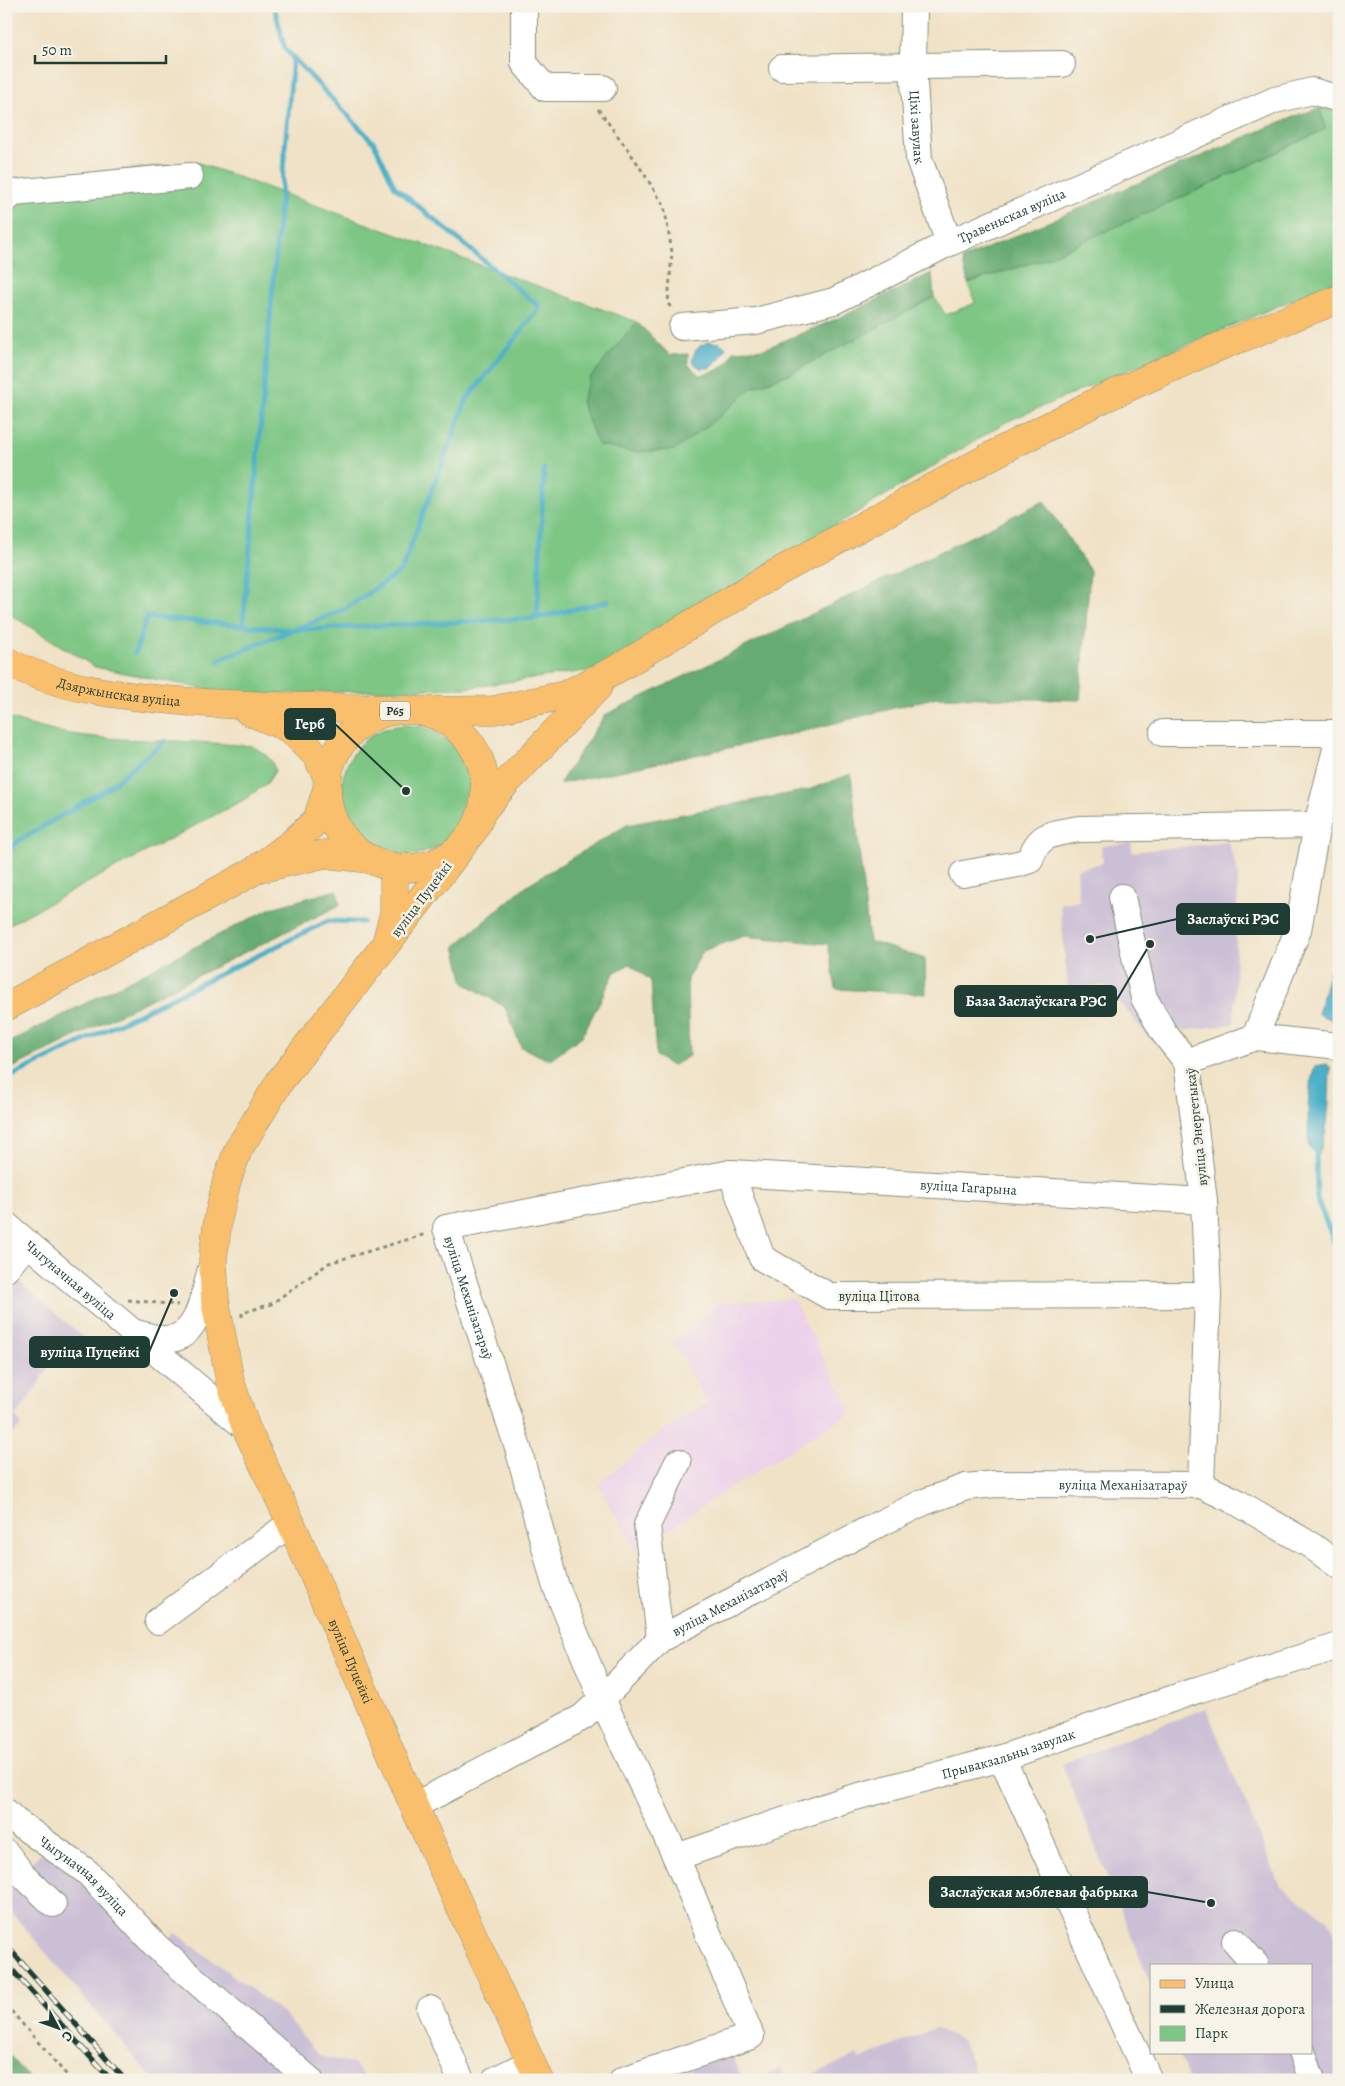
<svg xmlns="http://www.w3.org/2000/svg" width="1345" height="2086" viewBox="0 0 1345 2086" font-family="Alegreya,serif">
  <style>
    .built { fill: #ecd1ea }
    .industrial { fill: #cbbfd5 }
    .green { fill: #7dc684; stroke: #4e825c }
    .forest { fill: #66ab72; stroke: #427453 }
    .water { fill: #49afc8; stroke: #34767e }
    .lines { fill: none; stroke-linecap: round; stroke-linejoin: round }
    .stream { stroke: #49afc8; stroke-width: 5 }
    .minor-casing { stroke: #88907d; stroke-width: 28 }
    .major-casing { stroke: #88907d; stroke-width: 29 }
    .path { stroke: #88907d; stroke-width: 3; stroke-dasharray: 4 4; stroke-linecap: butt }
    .minor { stroke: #fff; stroke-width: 26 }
    .major { stroke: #f9bf6d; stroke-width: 28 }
    .rail-casing { stroke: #1f3d34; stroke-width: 5.5 }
    .rail { stroke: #f7f3e8; stroke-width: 4; stroke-dasharray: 11; stroke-linecap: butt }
    .labels { text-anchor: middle; stroke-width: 5; stroke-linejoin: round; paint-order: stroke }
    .shield { fill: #f7f3e8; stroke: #60746a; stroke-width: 1 }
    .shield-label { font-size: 12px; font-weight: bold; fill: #1f3d34 }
    .street-label { font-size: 14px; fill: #1f3d34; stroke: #f7f3e8 }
    .leader { fill: none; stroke: #1f3d34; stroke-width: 2 }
    .callout-dot { fill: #1f3d34; stroke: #f7f3e8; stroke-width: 2 }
    .callout { fill: #1f3d34; stroke: #1f3d34; stroke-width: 2 }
    .callout-label { font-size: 15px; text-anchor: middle; font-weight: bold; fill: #fff }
  </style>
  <rect width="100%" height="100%" fill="#f7f3e8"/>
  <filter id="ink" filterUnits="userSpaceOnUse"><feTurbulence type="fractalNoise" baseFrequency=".02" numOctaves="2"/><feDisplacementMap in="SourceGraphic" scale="10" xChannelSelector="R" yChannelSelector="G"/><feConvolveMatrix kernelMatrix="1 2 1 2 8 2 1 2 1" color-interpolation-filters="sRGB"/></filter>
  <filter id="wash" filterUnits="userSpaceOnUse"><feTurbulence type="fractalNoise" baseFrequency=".0096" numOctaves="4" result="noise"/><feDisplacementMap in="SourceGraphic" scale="20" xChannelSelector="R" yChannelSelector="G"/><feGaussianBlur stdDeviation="1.12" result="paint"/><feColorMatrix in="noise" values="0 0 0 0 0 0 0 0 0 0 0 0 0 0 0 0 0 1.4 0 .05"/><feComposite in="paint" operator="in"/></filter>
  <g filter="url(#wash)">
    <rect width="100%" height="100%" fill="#f0e2c6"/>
    <polygon class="built" points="793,1299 852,1412 705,1504 655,1540 635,1549 598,1484 664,1430 707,1403 673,1342 718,1303"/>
    <g class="industrial">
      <polygon points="1228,842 1238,872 1234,1024 1164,1033 1153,1041 1104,985 1068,988 1060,903 1079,901 1077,869 1103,863 1101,846 1131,843 1132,852"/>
      <polygon points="6,1269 18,1281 83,1337 65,1356 61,1352 51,1364 23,1407 14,1416 22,1424 6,1442"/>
      <polygon points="1206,1708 1280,1886 1329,1920 1339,1943 1339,2080 1189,2080 1178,2052 1311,2052 1311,1965 1151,1965 1151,1985 1062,1764"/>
      <polygon points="42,1852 80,1881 148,1954 176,1933 283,2013 320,2056 354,2064 367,2080 154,2080 6,1906 6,1889"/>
      <polygon points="935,2028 963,2041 978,2080 800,2080 857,2055 860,2060"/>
      <polygon points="732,2055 743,2080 659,2080"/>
      <polygon points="781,2068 786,2080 754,2080"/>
    </g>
    <g class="green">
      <polygon points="1320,108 1339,112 1339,280 1006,422 599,669 465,688 235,695 95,667 6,612 6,180 199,163 637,322 590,378 720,416 751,388 791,373 934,297 946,315 975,303 968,283 1044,259 1209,185 1325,129"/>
      <path d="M 6,717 C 64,739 115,739 176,741 C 201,742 227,744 252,746 C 263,753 273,758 275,771 L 267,783 L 245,799 L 6,926 Z"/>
      <circle cx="407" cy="790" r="65"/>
    </g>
    <g class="forest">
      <polygon points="1320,108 1325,129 1209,185 1044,259 968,283 962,259 1292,117"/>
      <path d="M 932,273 L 934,297 L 791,373 L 751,388 L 720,416 L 675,450 L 633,452 L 598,445 L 581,402 L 590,378 L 637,322 L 670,355 L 688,354 L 688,364 L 699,375 C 714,373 728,368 733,351 L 764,349 L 841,317 Z"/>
      <polygon points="1044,501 1090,571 1080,700 937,697 780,737 559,784 605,715"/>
      <polygon points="851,774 869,941 925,959 926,994 836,989 828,944 744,936 703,951 687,979 689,1056 672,1066 656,1056 651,981 630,964 615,972 582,1036 549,1060 521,1047 505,1007 464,983 455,946 527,885 627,825 808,790"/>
      <polygon points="337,890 340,905 6,1071 6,1044 271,908"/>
      <polygon points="6,2051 31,2080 6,2080"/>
    </g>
    <g class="water">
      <path d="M 708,342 L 720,343 L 726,348 L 719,359 L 710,368 L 700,368 L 692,362 C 694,350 698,346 708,342 Z"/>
      <polygon points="1339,937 1339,1023 1318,1014"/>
      <path d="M 1327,1064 L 1330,1067 C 1329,1097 1330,1128 1318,1156 L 1309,1148 C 1308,1121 1306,1093 1315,1066 Z"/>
    </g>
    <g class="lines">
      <g class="stream">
        <polyline points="544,469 537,618 608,601"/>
        <polyline points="243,625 293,57"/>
        <polyline points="135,653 147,617 294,630 537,618"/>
        <polyline points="218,660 343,610 401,571 467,399 540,307 395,187 374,143 285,49 274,6"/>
        <polyline points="6,854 17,842 108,788 165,741"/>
        <polyline points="6,1079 328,921 363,922"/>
        <polyline points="1316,1148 1317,1199 1339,1254"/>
      </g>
    </g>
  </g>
  <g filter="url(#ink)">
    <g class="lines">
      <defs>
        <g id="minor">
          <polyline points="524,6 524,63 545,88 603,88"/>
          <path id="s1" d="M 914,6 L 913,67 L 919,159 L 949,243"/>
          <polyline points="782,68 1062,64"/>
          <polyline points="6,199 14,193 190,176"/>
          <path id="s2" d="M 682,327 L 756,321 L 834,301 L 949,243 L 1275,100 L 1312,91 L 1339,99"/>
          <polyline points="1163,733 1339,733"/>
          <path d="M 963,874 L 1018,864 L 1030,860 C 1039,832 1053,834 1079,829 L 1317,825"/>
          <polyline points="1122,897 1144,998 1164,1033 1187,1062"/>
          <polyline points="1255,1037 1339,1046"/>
          <path id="s3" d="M 731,1173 L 1204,1201"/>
          <path id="s4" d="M 6,1225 L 246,1428"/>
          <polyline points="6,1269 27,1243"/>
          <path id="s5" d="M 1208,1295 L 829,1296 L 762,1258 L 731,1173 L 446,1228 L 518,1448 L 555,1584 L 602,1699 L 660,1639 L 871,1528 L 924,1502 L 966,1487 L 995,1484 L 1201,1485 L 1235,1501 L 1312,1546 L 1339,1566"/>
          <path d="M 136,1333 C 145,1335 154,1338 163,1339 C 198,1343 204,1293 211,1269"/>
          <polyline points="1201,1485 1208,1295 1204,1201 1187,1062 1255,1037 1298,930 1317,825 1339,737"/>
          <polyline points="158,1621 291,1523"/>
          <polyline points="660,1639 647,1525 678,1462"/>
          <polyline points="1002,1758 1149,2080"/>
          <polyline points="414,1806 583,1717 602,1699 676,1857 751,2036 623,2080"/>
          <path id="s6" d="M 6,1812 L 14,1820 L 87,1872 L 157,1947 L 310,2080"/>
          <polyline points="6,1853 22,1874 53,1904"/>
          <path id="s7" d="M 676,1857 L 848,1799 L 1002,1758 L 1200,1689 L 1339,1646"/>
          <polyline points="1235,1941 1256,1965"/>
          <polyline points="430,2009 461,2080"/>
          <polyline points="1302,2052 1312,2080"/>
          <polyline points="495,2080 531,2062"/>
        </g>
        <g id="major">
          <path id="s8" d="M 6,661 C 59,689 121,696 180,701 C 249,707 317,707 386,709"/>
          <circle cx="406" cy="789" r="79"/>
          <polyline points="248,711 290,729 316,755 327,776"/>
          <polyline points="420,711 494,710 565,695 617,669 769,577 1000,451 1096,402 1206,352 1339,299"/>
          <polyline points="483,810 507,782 598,687"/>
          <path id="s9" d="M 459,850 L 280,1081 L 238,1150 L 227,1180 L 218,1219 L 213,1259 L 215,1300 L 230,1381 L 246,1428 L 291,1523 L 414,1806 L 539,2080"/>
          <polyline points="267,867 324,854 371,859"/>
          <polyline points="387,939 394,914 394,869"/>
          <polyline points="6,1007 254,871 292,843 317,820 325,795"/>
        </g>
      </defs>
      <use href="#minor" class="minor-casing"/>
      <use href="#major" class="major-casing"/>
      <g class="path">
        <polyline points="598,109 636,161 664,206 672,252 668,303 672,310"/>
        <polyline points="128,1300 178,1305"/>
        <polyline points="242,1317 242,1313 271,1304 329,1263 426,1234"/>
        <polyline points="6,2005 71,2080"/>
      </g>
      <use href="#minor" class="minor"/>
      <use href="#major" class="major"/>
      <defs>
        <g id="rail">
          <polyline points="6,1945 125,2080"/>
          <polyline points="6,1963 111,2080"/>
        </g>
      </defs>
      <use href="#rail" class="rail-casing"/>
      <use href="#rail" class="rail"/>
    </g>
  </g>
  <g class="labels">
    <rect class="shield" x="380" y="701.5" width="30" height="19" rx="4"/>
    <g class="shield-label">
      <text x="395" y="715">Р65</text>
    </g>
    <g class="street-label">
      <text dy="5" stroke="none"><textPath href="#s1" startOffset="121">Ціхі завулак</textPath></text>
      <text dy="5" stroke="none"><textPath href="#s2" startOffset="352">Травеньская вуліца</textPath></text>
      <text dy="5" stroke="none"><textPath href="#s8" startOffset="118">Дзяржынская вуліца</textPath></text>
      <text transform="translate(421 899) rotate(-53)" y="5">вуліца Пуцейкі</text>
      <text transform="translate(1196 1127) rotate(-96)" y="5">вуліца Энергетыкаў</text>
      <text dy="5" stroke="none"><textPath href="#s3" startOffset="238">вуліца Гагарына</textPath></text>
      <text dy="5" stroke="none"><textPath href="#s4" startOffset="85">Чыгуначная вуліца</textPath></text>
      <text x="879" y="1301">вуліца Цітова</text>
      <text dy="5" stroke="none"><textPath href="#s5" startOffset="910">вуліца Механізатараў</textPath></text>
      <text dy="5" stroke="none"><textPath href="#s5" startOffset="1916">вуліца Механізатараў</textPath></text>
      <text dy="5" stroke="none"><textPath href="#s5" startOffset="1496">вуліца Механізатараў</textPath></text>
      <text dy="5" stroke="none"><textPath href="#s9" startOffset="914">вуліца Пуцейкі</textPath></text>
      <text dy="5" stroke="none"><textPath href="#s7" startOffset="348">Прывакзальны завулак</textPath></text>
      <text dy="5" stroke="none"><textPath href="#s6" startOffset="101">Чыгуначная вуліца</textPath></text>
    </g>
  </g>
  <path class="leader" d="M406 791L335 724M1090 939L1177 919M1150 944L1116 1001M174 1293L149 1352M1211 1903L1147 1892"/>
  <g class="callout-dot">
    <circle cx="406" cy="791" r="5"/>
    <circle cx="1090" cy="939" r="5"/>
    <circle cx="1150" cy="944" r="5"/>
    <circle cx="174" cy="1293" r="5"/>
    <circle cx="1211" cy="1903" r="5"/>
  </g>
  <g class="callout">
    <rect x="285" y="709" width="50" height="30" rx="5"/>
    <rect x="1177" y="904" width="112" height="30" rx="5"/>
    <rect x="955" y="986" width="161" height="30" rx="5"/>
    <rect x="30" y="1337" width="119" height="30" rx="5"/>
    <rect x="930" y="1877" width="217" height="30" rx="5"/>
  </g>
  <g class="callout-label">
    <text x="310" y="729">Герб</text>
    <text x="1233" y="924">Заслаўскі РЭС</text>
    <text x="1036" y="1006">База Заслаўскага РЭС</text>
    <text x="90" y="1357">вуліца Пуцейкі</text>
    <text x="1039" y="1897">Заслаўская мэблевая фабрыка</text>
  </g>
  <rect width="1345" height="2086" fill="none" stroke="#f7f3e8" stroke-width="25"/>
  <rect x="1150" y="1964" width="162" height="90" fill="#f7f3e8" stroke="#a1aaa0"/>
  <rect x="1160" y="1980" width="25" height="8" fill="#f9bf6d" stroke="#a1aaa0"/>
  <text x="1195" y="1988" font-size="15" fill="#1f3d34">Улица</text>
  <rect x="1160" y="2005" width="25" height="8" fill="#1f3d34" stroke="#a1aaa0"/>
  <text x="1195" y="2014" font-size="15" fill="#1f3d34">Железная дорога</text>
  <rect x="1160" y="2026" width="25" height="15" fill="#7dc684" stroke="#a1aaa0"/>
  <text x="1195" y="2038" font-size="15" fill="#1f3d34">Парк</text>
  <g transform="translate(58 2028) rotate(131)" stroke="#f7f3e8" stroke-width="4" paint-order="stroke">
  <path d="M0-4L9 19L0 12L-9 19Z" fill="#1f3d34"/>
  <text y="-8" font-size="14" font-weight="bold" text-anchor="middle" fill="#1f3d34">С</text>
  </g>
  <path d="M35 55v8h131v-8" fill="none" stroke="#1f3d34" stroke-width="2.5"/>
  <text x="42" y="55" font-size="15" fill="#1f3d34" stroke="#f7f3e8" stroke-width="4" paint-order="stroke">50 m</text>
</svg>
